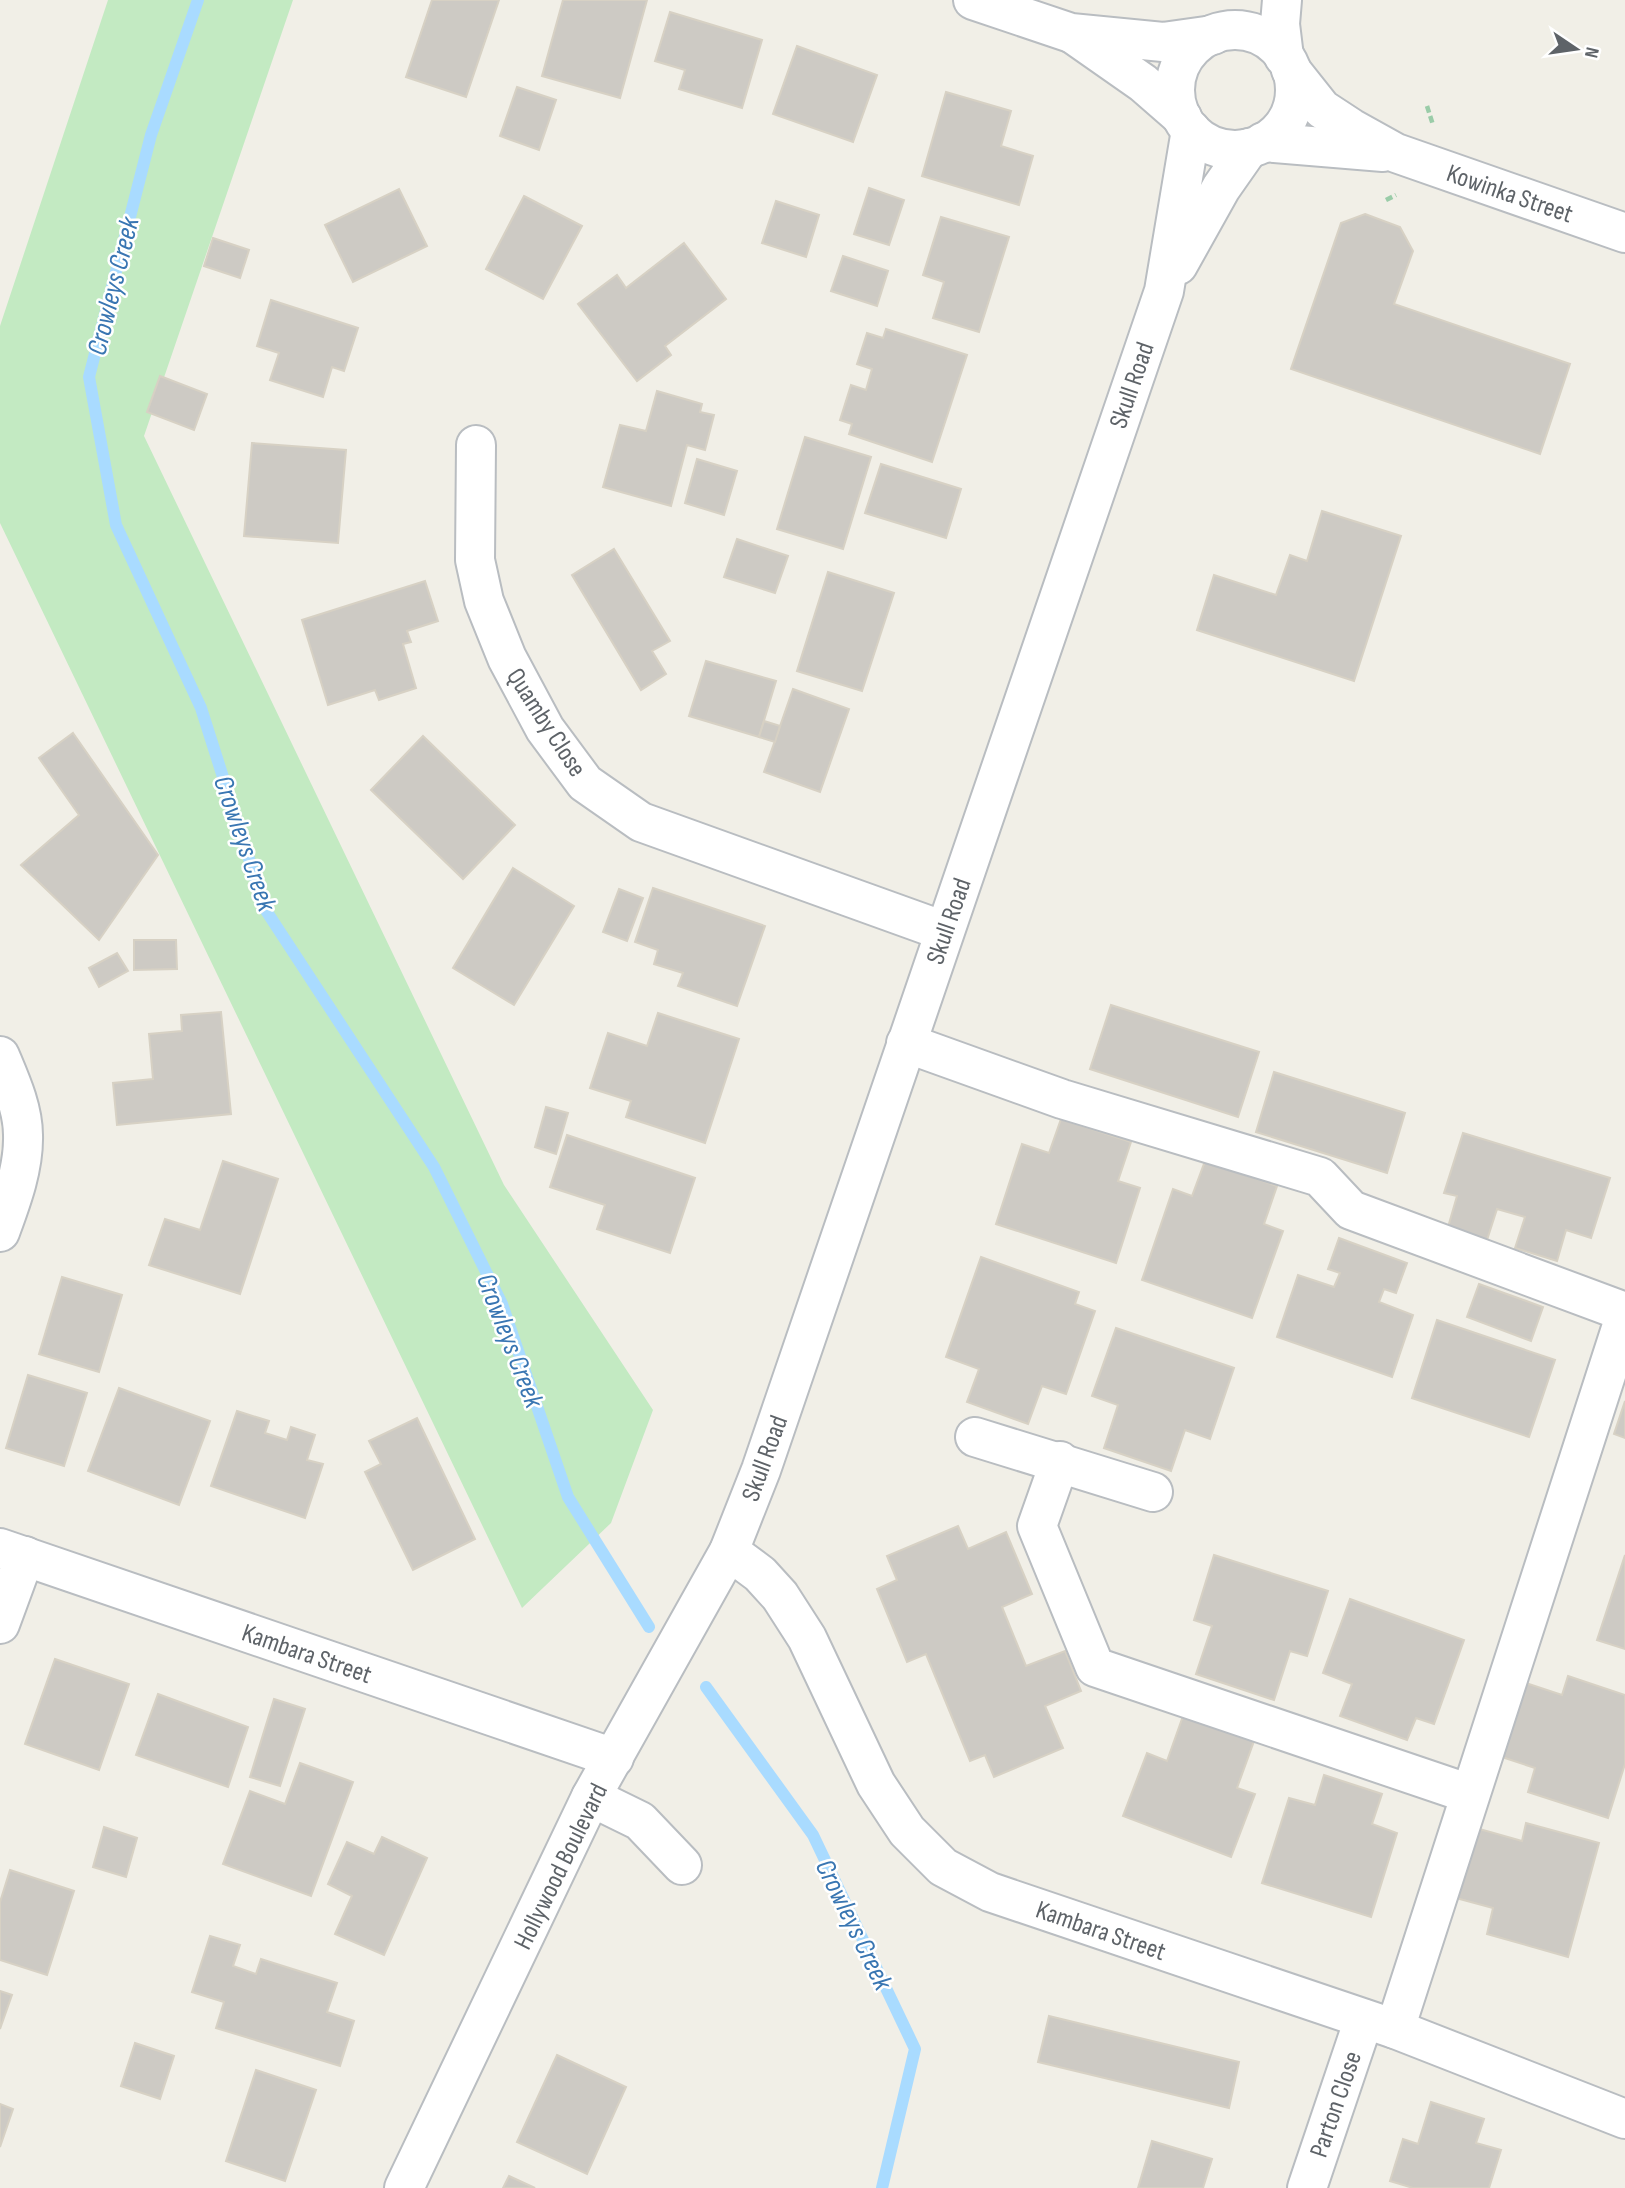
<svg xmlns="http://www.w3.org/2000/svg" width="1625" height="2188" viewBox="0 0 1625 2188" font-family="'Sofia Sans Condensed',sans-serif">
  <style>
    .green { fill: #c3eac2 }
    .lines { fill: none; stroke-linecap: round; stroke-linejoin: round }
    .stream { stroke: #a9dbff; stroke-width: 12 }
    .building { fill: #cdcac4; stroke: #d7d1c4; stroke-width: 2 }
    .minor-casing { stroke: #b9bdc1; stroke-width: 42 }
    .path { stroke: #9acca8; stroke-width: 4.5; stroke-dasharray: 7 3.5; stroke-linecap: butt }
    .minor { stroke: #fff; stroke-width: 38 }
    .labels { text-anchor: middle; stroke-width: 5; stroke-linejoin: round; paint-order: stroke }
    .street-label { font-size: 26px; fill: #5e6368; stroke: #fff }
    .water-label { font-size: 28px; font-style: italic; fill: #3976b2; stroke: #fff }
  </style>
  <rect width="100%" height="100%" fill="#f1efe7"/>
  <polygon class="green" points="108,0 293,0 144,436 504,1185 653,1410 611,1523 522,1608 0,523 0,326"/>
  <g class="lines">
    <g class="stream">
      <polyline points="198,0 151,135 89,377 116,525 201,708 265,909 434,1167 502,1304 568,1497 649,1627"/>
      <polyline points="706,1687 813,1835 915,2049 882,2188"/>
    </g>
  </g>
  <g class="building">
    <polygon points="432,0 499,0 466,97 406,77"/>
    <polygon points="563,0 647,0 620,98 542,76"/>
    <polygon points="670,12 762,40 742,108 679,89 685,70 655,61"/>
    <polygon points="797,46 877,75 853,142 773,114"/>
    <polygon points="517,87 556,100 539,150 500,136"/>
    <polygon points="946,92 1011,111 1001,146 1033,156 1019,205 922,176"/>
    <polygon points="869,188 904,200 889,245 854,234"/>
    <polygon points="399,189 427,246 353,282 325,225"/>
    <polygon points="524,196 582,226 543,299 486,269"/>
    <polygon points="776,201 819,215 806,257 762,243"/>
    <polygon points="1365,214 1400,227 1413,251 1394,304 1570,364 1540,454 1291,369 1341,223"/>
    <polygon points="941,217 1009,237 979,332 933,318 944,282 923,275"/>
    <polygon points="213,238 249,250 240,278 204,266"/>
    <polygon points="684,243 726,299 665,346 671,355 637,381 578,304 617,275 626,288"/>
    <polygon points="843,256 888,271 877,306 831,291"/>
    <polygon points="271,300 358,328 344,371 332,367 323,397 270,380 279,353 257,346"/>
    <polygon points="886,329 967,355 932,462 849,434 852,424 840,420 851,385 866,390 872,369 857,364 867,333 883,338"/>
    <polygon points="160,376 207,394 194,430 147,412"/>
    <polygon points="657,391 702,404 700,412 714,415 705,450 687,445 671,506 603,487 620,425 646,431"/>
    <polygon points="805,437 871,457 843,549 777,529"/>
    <polygon points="252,443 346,450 338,543 244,536"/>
    <polygon points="697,459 737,471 724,515 685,503"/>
    <polygon points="881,464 961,489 946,538 865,513"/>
    <polygon points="1322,511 1401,536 1354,681 1197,630 1214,575 1276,595 1290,555 1307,561"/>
    <polygon points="737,539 788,556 775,593 724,577"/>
    <polygon points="614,549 670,641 652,651 666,674 641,690 572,575"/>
    <polygon points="828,572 894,593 862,691 797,671"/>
    <polygon points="425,581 438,621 407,631 411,642 403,644 416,688 379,700 375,690 328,705 302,620"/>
    <polygon points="706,661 776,681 759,737 689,716"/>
    <polygon points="793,689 849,709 820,792 764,772"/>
    <polygon points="764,721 780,726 775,742 759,737"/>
    <polygon points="73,733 158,855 99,940 21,865 79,815 39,758"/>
    <polygon points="423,736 515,825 463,879 371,790"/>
    <polygon points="513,868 574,906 514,1005 453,968"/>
    <polygon points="653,888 765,926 737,1006 678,986 683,973 654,964 658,950 635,942"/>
    <polygon points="619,889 643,898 627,941 603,932"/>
    <polygon points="134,940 176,940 177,969 134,970"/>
    <polygon points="117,953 128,971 99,987 89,968"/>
    <polygon points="1111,1005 1259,1052 1238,1117 1090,1069"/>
    <polygon points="221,1012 231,1114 117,1125 113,1083 153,1079 149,1034 182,1031 181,1015"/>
    <polygon points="658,1013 739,1039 705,1143 626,1117 631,1101 590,1088 608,1033 647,1046"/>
    <polygon points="1274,1072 1405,1113 1387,1173 1256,1132"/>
    <polygon points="546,1107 568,1113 556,1154 535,1147"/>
    <polygon points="1061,1119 1131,1142 1118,1181 1140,1188 1116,1263 996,1224 1022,1144 1049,1153"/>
    <polygon points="1463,1133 1610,1178 1591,1238 1566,1230 1557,1261 1515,1248 1525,1217 1497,1209 1487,1240 1448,1227 1457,1196 1444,1193"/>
    <polygon points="567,1135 695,1178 670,1253 597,1229 605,1205 550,1187"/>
    <polygon points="223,1161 278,1179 240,1294 149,1265 165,1219 200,1230"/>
    <polygon points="1205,1161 1277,1186 1264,1224 1283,1231 1252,1318 1142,1280 1173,1189 1192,1196"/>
    <polygon points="1339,1238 1407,1263 1396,1293 1384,1289 1379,1302 1413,1315 1392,1377 1277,1337 1298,1275 1334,1287 1340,1273 1328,1269"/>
    <polygon points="981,1257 1079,1292 1075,1304 1095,1311 1066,1394 1042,1386 1028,1424 967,1402 979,1369 946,1357"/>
    <polygon points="62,1277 122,1295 99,1372 39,1354"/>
    <polygon points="1479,1284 1543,1307 1531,1341 1467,1317"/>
    <polygon points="1437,1320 1555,1360 1529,1437 1412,1398"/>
    <polygon points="1116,1328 1234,1368 1210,1439 1185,1430 1171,1471 1104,1448 1118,1405 1092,1396"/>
    <polygon points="28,1375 87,1393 64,1466 6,1448"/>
    <polygon points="119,1388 210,1421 179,1505 88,1471"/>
    <polygon points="1625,1401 1625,1438 1614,1434"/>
    <polygon points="237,1411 269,1421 265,1433 287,1440 291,1427 315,1435 307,1460 323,1464 305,1518 211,1486"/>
    <polygon points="417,1418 475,1539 413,1570 365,1472 381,1464 369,1441"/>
    <polygon points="958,1526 968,1549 1006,1532 1032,1594 1002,1607 1026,1666 1065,1651 1081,1691 1045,1706 1063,1748 994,1777 985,1755 970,1761 926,1654 907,1662 877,1589 897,1580 887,1556"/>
    <polygon points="1214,1555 1328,1591 1307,1656 1290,1651 1274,1700 1196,1674 1212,1626 1194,1620"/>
    <polygon points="1625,1555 1625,1649 1597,1640"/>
    <polygon points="1350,1599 1464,1640 1434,1724 1416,1718 1407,1740 1340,1716 1352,1684 1323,1673"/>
    <polygon points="55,1659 129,1684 99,1770 25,1744"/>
    <polygon points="1568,1676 1625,1695 1625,1764 1608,1818 1528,1792 1535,1768 1502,1757 1526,1683 1562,1695"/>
    <polygon points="158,1694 248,1727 228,1787 136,1755"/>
    <polygon points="274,1699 305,1709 280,1786 250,1777"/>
    <polygon points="1183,1716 1254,1741 1237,1788 1255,1794 1231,1857 1123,1816 1147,1753 1167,1761"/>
    <polygon points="300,1763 353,1782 311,1896 223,1864 250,1791 285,1804"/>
    <polygon points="1324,1775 1382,1794 1372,1824 1397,1833 1371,1917 1262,1883 1289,1798 1315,1805"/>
    <polygon points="1526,1823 1599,1843 1568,1957 1487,1934 1493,1908 1456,1898 1476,1828 1522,1841"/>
    <polygon points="104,1827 137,1838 126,1877 93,1867"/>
    <polygon points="382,1837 427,1858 384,1955 335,1934 352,1896 328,1884 347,1842 374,1854"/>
    <polygon points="10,1870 74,1891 47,1975 0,1960 0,1902"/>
    <polygon points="210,1936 240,1945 233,1966 256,1974 261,1959 337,1983 327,2012 354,2021 340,2066 216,2028 224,2002 192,1992"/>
    <polygon points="0,1991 12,1995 0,2029"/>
    <polygon points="1049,2016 1239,2062 1229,2108 1038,2062"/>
    <polygon points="135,2043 174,2056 160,2099 121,2086"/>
    <polygon points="557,2055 626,2087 587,2174 517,2142"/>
    <polygon points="256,2070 316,2090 285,2181 226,2161"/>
    <polygon points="1431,2102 1484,2119 1476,2143 1501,2150 1489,2188 1413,2188 1390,2181 1403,2139 1418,2144"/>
    <polygon points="0,2104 13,2109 0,2147"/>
    <polygon points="1152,2141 1212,2159 1203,2188 1138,2188"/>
    <polygon points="509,2176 535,2188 503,2188"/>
  </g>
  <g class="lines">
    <defs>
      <g id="minor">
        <polyline points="973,0 1071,33 1163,42 1213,35"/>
        <polyline points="1282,0 1280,24 1284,57"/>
        <circle cx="1235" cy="90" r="60"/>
        <polyline points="1073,34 1143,83 1182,117"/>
        <polyline points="1291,70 1322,109 1351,128 1396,153 1625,233"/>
        <polyline points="1263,142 1383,152"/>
        <polyline points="1178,265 1221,188 1249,148"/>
        <polyline points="476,445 475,560 484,601 507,658 545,729 585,783 641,822 944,931"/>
        <polyline points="906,1043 1062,1099 1320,1177 1351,1210 1625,1312"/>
        <path d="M 0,1056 C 10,1080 23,1108 23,1135 C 24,1168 11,1202 0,1232"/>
        <polyline points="975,1437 1153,1492"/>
        <polyline points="1060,1461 1037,1526 1095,1667 1470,1794"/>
        <polyline points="0,1548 614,1758"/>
        <polyline points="729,1551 760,1574 780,1596 807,1638 876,1784 907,1831 943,1867 990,1892 1395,2029 1625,2119"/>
        <polyline points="0,1624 25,1556"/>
        <polyline points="591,1797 640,1821 682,1865"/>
        <polyline points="1395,2029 1625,1316"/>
        <polyline points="404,2188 591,1797 729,1551 761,1470 1164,291 1191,130"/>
        <polyline points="1307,2188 1364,2019"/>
      </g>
    </defs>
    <use href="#minor" class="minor-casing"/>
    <g class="path">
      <polyline points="1427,106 1433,125"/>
      <polyline points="1386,200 1396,195"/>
    </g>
    <use href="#minor" class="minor"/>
  </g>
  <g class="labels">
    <g class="street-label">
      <text transform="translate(1510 193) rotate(19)" y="9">Kowinka Street</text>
      <text transform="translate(1131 385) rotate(-71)" y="9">Skull Road</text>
      <text transform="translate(547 722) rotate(57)" y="9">Quamby Close</text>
      <text transform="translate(948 921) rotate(-71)" y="9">Skull Road</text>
      <text transform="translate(764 1458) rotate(-70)" y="9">Skull Road</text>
      <text transform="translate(307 1653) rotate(19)" y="9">Kambara Street</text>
      <text transform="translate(560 1866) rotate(-64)" y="9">Hollywood Boulevard</text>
      <text transform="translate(1101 1930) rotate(19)" y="9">Kambara Street</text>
      <text transform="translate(1335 2104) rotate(-71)" y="9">Parton Close</text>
    </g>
    <g class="water-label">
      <text transform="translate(112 286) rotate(-76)" y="10">Crowleys Creek</text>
      <text transform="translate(246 843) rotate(71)" y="10">Crowleys Creek</text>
      <text transform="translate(511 1340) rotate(69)" y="10">Crowleys Creek</text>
      <text transform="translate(855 1924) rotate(64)" y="10">Crowleys Creek</text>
    </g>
  </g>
  <g transform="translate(1576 49) rotate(103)" stroke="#ffffff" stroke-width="5" paint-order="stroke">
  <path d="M0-5L12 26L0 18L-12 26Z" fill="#5e6368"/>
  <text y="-10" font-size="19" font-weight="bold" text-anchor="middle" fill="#5e6368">N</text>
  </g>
</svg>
